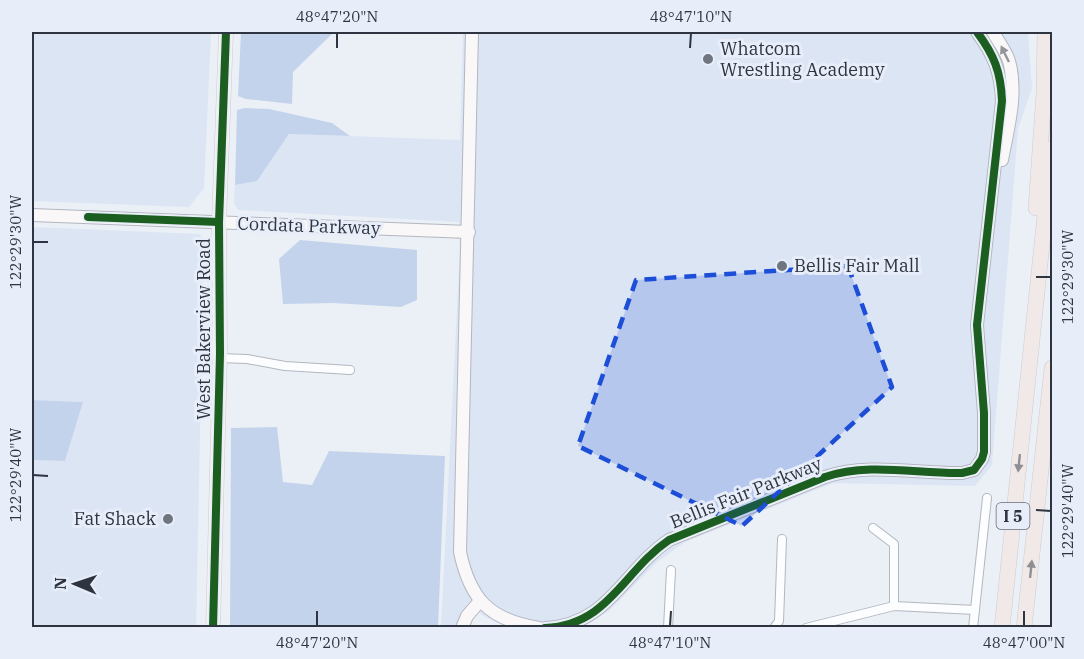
<svg xmlns="http://www.w3.org/2000/svg" width="1084" height="659" viewBox="0 0 1084 659" font-family="'IBM Plex Serif',serif">
  <style>
    .built { fill: #dce5f4 }
    .green { fill: #c4d3ec }
    .lines { fill: none; stroke-linecap: round; stroke-linejoin: round }
    .street-casing { stroke: #b2b7c0; stroke-width: 10 }
    .secondary-casing { stroke: #b2b7c0; stroke-width: 14 }
    .primary-casing { stroke: #cacdd2; stroke-width: 15 }
    .highway-casing { stroke: #cacdd2; stroke-width: 16 }
    .street { stroke: #fcfdfe; stroke-width: 8 }
    .secondary { stroke: #f9f7f7; stroke-width: 12 }
    .primary { stroke: #f4f1f1; stroke-width: 14 }
    .highway { stroke: #f1e9e8; stroke-width: 15 }
    .cycleway-casing { stroke: #e7eefa; stroke-width: 11 }
    .cycleway { stroke: #1b5e20; stroke-width: 8 }
    .oneway { fill: #94969c }
    .oneway2 { fill: #908f94 }
    .marked { fill: #1d4ed8; fill-opacity: 0.2; stroke: #1d4ed8; stroke-width: 4.5; stroke-dasharray: 12 8; stroke-linejoin: round }
    .ticks { fill: none; stroke: #2e3540; stroke-width: 2 }
    .poi-dot { fill: #707680; stroke: #e7eefa; stroke-width: 2 }
    .labels { text-anchor: middle; stroke-width: 6; stroke-linejoin: round; paint-order: stroke }
    .shield { fill: #e7eefa; stroke: #666c78; stroke-width: 1.5 }
    .shield-label { font-size: 16px; font-weight: bold; fill: #2e3540 }
    .poi-label { font-size: 18px; fill: #2e3540; stroke: #e7eefa; text-anchor: start }
    .street-label { font-size: 18px; fill: #2e3540; stroke: #e7eefa }
    .neatline { fill: none; stroke: #2e3540; stroke-width: 2 }
    .ticks-label { font-size: 15px; text-anchor: middle; fill: #2e3540 }
  </style>
  <rect width="100%" height="100%" fill="#ebeff6"/>
  <g class="built">
    <polygon points="32,32 211,32 204,188 189,207 32,201"/>
    <polygon points="463,32 1028,32 1032,88 1018,129 992,465 975,486 833,483 685,542 656,563 608,612 579,627 507,627 485,617 468,603 459,617 457,627 441,627 460,249 459,222 238,210 234,203 235,185 257,181 289,134 460,140"/>
    <polygon points="32,227 199,234 204,239 196,627 32,627 32,460 65,461 83,402 32,400"/>
  </g>
  <g class="green">
    <polygon points="241,32 334,32 293,72 292,104 246,99 238,96"/>
    <polygon points="245,108 269,109 332,123 350,136 289,134 257,181 235,185 237,110"/>
    <polygon points="300,240 417,250 417,300 401,307 333,303 283,304 279,259"/>
    <polygon points="32,400 83,402 65,461 32,460"/>
    <polygon points="277,427 283,482 312,485 329,451 445,456 438,627 230,627 231,428"/>
  </g>
  <g class="lines">
    <defs>
      <g id="street">
        <polyline points="220,358 247,359 285,366 350,370"/>
        <polyline points="873,528 894,544 894,606"/>
        <polyline points="668,628 671,570"/>
        <polyline points="774,628 779,621 782,539"/>
        <polyline points="806,628 894,606 975,610"/>
        <polyline points="973,628 987,498"/>
      </g>
      <g id="secondary">
        <path d="M 472,32 L 460,552 C 470,599 489,620 539,628"/>
        <path d="M 993,32 C 998,41 1006,51 1009,61 C 1018,93 1008,128 1002,160"/>
        <polyline points="32,215 469,232"/>
        <polyline points="462,628 467,616 480,601"/>
        <path d="M 545,628 C 609,625 623,571 669,540 L 825,477 C 869,462 917,474 962,473 L 974,470 L 982,459 L 984,452 L 984,413 L 977,325 L 1002,101 C 1001,72 994,55 977,32"/>
      </g>
      <polyline id="primary" points="213,628 220,354 219,222 226,32"/>
      <g id="highway">
        <polyline points="1036,208 1044,94 1045,32"/>
        <polyline points="1002,628 1052,148"/>
        <polyline points="1024,628 1052,368"/>
      </g>
    </defs>
    <use href="#street" class="street-casing"/>
    <use href="#secondary" class="secondary-casing"/>
    <use href="#primary" class="primary-casing"/>
    <use href="#highway" class="highway-casing"/>
    <use href="#street" class="street"/>
    <use href="#secondary" class="secondary"/>
    <use href="#primary" class="primary"/>
    <use href="#highway" class="highway"/>
    <defs>
      <g id="cycleway">
        <polyline points="88,217 219,222"/>
        <polyline points="213,628 220,354 219,222 226,32"/>
        <path d="M 545,628 C 609,625 623,571 669,540 L 825,477 C 869,462 917,474 962,473 L 974,470 L 982,459 L 984,452 L 984,413 L 977,325 L 1002,101 C 1001,72 994,55 977,32"/>
      </g>
    </defs>
    <use href="#cycleway" class="cycleway-casing"/>
    <use href="#cycleway" class="cycleway"/>
  </g>
  <defs><path id="oneway-solid" d="M-6-.8H1V-3.2L6.5 0L1 3.2V.8H-6Z" transform="scale(1.5)"/></defs>
  <use class="oneway" href="#oneway-solid" transform="translate(1005 54) rotate(-116)"/>
  <g class="oneway2">
    <use href="#oneway-solid" transform="translate(1019 463) rotate(96)"/>
    <use href="#oneway-solid" transform="translate(1031 569) rotate(-84)"/>
  </g>
  <path class="marked" d="M 848,266 L 892,387 L 742,526 L 578,446 L 636,280 Z"/>
  <path class="ticks" d="M 337,48 L 337,33M 690,48 L 691,33M 33,242 L 48,242M 1036,277 L 1051,277M 33,475 L 48,476M 1036,510 L 1051,511M 317,626 L 317,611M 670,626 L 671,611M 1024,626 L 1024,611"/>
  <g class="poi-dot">
    <circle cx="708" cy="59" r="6"/>
    <circle cx="782" cy="266" r="6"/>
    <circle cx="168" cy="519" r="6"/>
  </g>
  <g class="labels">
    <rect class="shield" x="996.5" y="503" width="33" height="26" rx="4.5"/>
    <g class="shield-label">
      <text x="1013" y="522">I 5</text>
    </g>
    <g class="poi-label">
      <text x="720" y="55">Whatcom<tspan x="720" dy="21">Wrestling Academy</tspan></text>
      <text x="794" y="272">Bellis Fair Mall</text>
      <text x="156" y="525" text-anchor="end">Fat Shack</text>
    </g>
    <g class="street-label">
      <text transform="translate(309 226) rotate(2)" y="6">Cordata Parkway</text>
      <text transform="translate(204 329) rotate(-90)" y="6">West Bakerview Road</text>
      <text transform="translate(746 493) rotate(-22)" y="6">Bellis Fair Parkway</text>
    </g>
  </g>
  <rect width="1084" height="659" fill="none" stroke="#e7eefa" stroke-width="66"/>
  <g transform="translate(75 584) rotate(272)" stroke="#e7eefa" stroke-width="4.5" paint-order="stroke">
  <path d="M0-4.5L10 22L0 15L-10 22Z" fill="#2e3540"/>
  <text y="-9" font-size="16" font-weight="bold" text-anchor="middle" fill="#2e3540">N</text>
  </g>
  <rect x="33" y="33" width="1018" height="593" class="neatline"/>
  <g class="ticks-label">
    <text x="337" y="22">48°47'20"N</text>
    <text x="691" y="22">48°47'10"N</text>
    <text transform="translate(16 242) rotate(-90)" y="5">122°29'30"W</text>
    <text transform="translate(1068 277) rotate(-90)" y="5">122°29'30"W</text>
    <text transform="translate(16 475) rotate(-90)" y="5">122°29'40"W</text>
    <text transform="translate(1068 511) rotate(-90)" y="5">122°29'40"W</text>
    <text x="317" y="648">48°47'20"N</text>
    <text x="670" y="648">48°47'10"N</text>
    <text x="1024" y="648">48°47'00"N</text>
  </g>
</svg>
